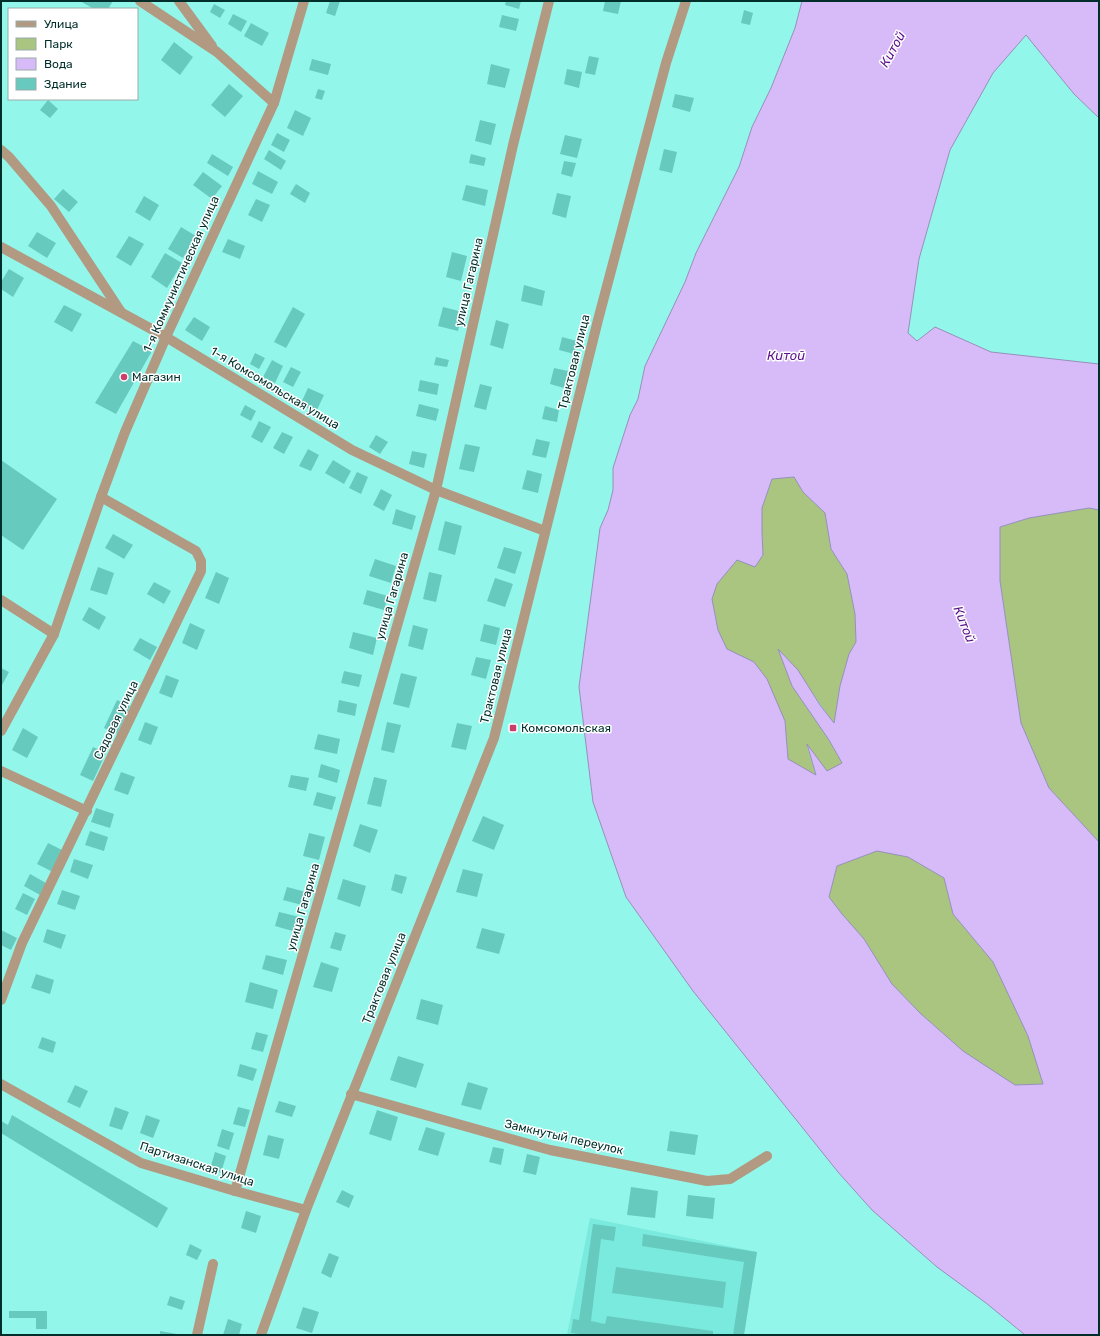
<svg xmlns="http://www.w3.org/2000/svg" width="1100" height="1336" viewBox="0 0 1100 1336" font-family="Rubik,sans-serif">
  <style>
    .built { fill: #7beade }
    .green { fill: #a9c57f }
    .water { fill: #d7baf8; stroke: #9690ba; fill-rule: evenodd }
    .building { fill: #67cabf }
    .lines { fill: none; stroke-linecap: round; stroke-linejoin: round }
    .minor { stroke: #b19982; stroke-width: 10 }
    .poi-dot { fill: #cb3d6a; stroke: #fff; stroke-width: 1.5 }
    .labels { text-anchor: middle; stroke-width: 3; stroke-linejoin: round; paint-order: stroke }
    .street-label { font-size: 12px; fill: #002f2b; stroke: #fff }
    .poi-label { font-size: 12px; fill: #002f2b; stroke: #fff; text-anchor: start }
    .water-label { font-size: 13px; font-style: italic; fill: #5a128a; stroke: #fff }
  </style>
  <rect width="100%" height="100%" fill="#93f6ea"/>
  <polygon class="built" points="590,1218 757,1252 744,1335 567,1335"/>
  <g class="green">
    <path d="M 794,477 L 803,492 L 825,513 L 831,549 L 847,574 L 855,614 L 856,642 L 849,654 L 840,686 L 834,723 C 815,699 801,671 779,650 L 792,686 L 829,740 L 842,763 L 827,771 L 807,746 L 816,776 L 788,759 L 785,721 L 778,707 L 754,662 L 727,649 L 718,630 L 712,599 L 717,584 L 737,559 L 755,567 L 763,555 L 762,532 L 762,508 L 772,479 Z"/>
    <polygon points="1089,508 1099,510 1099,842 1049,788 1021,723 1000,581 1000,527 1029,518"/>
    <polygon points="877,851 908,857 944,878 953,914 993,962 1028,1036 1044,1084 1015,1085 963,1051 920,1013 892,984 864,939 842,914 829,897 837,866"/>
  </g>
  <path class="water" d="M 802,1 L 1099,1 L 1099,118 L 1074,94 L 1026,35 L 993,73 L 950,150 L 919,259 L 908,333 L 917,341 L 935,327 L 991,352 L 1099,364 L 1099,510 L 1089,508 L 1029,518 L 1000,527 L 1000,581 L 1021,723 L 1049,788 L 1099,842 L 1099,1335 L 1025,1335 L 986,1303 L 937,1267 L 872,1210 L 838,1172 L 693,991 L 626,897 L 593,802 L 579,687 L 600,528 L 608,510 L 613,490 L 613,468 L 630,415 L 638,399 L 645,366 L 685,282 L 696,253 L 739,167 L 752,127 L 771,88 L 795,28 ZM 794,477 L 803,492 L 825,513 L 831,549 L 847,574 L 855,614 L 856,642 L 849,654 L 840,686 L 834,723 L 820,705 L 798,670 L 778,649 L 792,686 L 829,740 L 842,763 L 827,771 L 807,744 L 816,775 L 788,759 L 785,721 L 767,679 L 754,662 L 727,649 L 718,630 L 712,599 L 717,584 L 737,560 L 755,567 L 763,555 L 762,532 L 762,508 L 772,479 ZM 877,851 L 908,857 L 944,878 L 953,914 L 993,962 L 1028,1036 L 1043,1084 L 1015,1085 L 963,1051 L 920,1013 L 892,984 L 864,939 L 842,914 L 829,897 L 837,866 Z"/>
  <g class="building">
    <polygon points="80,1 113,1 108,9 94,9"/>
    <polygon points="330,1 340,1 335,16 326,13"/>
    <polygon points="506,1 521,1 519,9 505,5"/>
    <polygon points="605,1 621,1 618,14 603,11"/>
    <polygon points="214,4 225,10 220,18 210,12"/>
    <polygon points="744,10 753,13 750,25 741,23"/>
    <polygon points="233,14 247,21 241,32 228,24"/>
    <polygon points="502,15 519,19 516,31 499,27"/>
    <polygon points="251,23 269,33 262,46 244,36"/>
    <polygon points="174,42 193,57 180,75 161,60"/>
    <polygon points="589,56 599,58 595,75 585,73"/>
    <polygon points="312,59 331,64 328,75 309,70"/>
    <polygon points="491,64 510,69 505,88 487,84"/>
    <polygon points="567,69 582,72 579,88 564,84"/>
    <polygon points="229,84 243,96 225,117 211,105"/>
    <polygon points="318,89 325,91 322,100 315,98"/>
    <polygon points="675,94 694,98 690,112 672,107"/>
    <polygon points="48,100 58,109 50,118 40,110"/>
    <polygon points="295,110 311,118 303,136 287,128"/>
    <polygon points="480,120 496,124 491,145 475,141"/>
    <polygon points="277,133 290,140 284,152 271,145"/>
    <polygon points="565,135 582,139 577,158 560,154"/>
    <polygon points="664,149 677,152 672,173 659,170"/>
    <polygon points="269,150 286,161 281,170 264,159"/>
    <polygon points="212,154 233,167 228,176 207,163"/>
    <polygon points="471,154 486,158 484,166 469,163"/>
    <polygon points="564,161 576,163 572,177 561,174"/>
    <polygon points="258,171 278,182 272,194 252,184"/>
    <polygon points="203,172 222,186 212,199 193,185"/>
    <polygon points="296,184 310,193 305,203 290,194"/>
    <polygon points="466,185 488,190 485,206 462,200"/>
    <polygon points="63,189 78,202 69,212 54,199"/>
    <polygon points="557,193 571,196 566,218 552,214"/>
    <polygon points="144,196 159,205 150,221 135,212"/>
    <polygon points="256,199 270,205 262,222 248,215"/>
    <polygon points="181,227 196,236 183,258 168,249"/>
    <polygon points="37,232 56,243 47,258 28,246"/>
    <polygon points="129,236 144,244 131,266 116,257"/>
    <polygon points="228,239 245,246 240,259 222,252"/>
    <polygon points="452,252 467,256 461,281 446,277"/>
    <polygon points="165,253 182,263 167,288 151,277"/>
    <polygon points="9,269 24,278 13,297 1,289 1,282"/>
    <polygon points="524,285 545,291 542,306 521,301"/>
    <polygon points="64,305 82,314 72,332 54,322"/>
    <polygon points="293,307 305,314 286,348 274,342"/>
    <polygon points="443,307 463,312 458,331 438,326"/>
    <polygon points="194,317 210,327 202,341 185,330"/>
    <polygon points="496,320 509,324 503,349 490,345"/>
    <polygon points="562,337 577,341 574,354 559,350"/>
    <polygon points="133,341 152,351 116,414 95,403"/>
    <polygon points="255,353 265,358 259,369 250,364"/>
    <polygon points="436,357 449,360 447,367 434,365"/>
    <polygon points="272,360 283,366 275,383 263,377"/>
    <polygon points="291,367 301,372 293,387 283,382"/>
    <polygon points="554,368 568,371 564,388 550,384"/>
    <polygon points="420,380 439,384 437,395 418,391"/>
    <polygon points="480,384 492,387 486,410 474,407"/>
    <polygon points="308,388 324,395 316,412 300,405"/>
    <polygon points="419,404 439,409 436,421 416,416"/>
    <polygon points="245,405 256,411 251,421 240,415"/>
    <polygon points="545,406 559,410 557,422 542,419"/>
    <polygon points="259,421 271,427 262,443 251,437"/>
    <polygon points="282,432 293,437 284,454 273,448"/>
    <polygon points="376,435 388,442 380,454 369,447"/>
    <polygon points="536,439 550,442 546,458 532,455"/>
    <polygon points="465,444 480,447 474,472 459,469"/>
    <polygon points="308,449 319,455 311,471 299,466"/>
    <polygon points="412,451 427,454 424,468 409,464"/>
    <polygon points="1,460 57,499 23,550 1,535"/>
    <polygon points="333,460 351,471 344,484 325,473"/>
    <polygon points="527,470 542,474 538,493 522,489"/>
    <polygon points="357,472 368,477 361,494 349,488"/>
    <polygon points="381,489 392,495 384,511 373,505"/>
    <polygon points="396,509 416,516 412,530 392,524"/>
    <polygon points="445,521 462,526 455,555 438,550"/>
    <polygon points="113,534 133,545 124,559 105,548"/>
    <polygon points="504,547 522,552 515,574 497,568"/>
    <polygon points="375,559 396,566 391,583 369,576"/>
    <polygon points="98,567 114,573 107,595 90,590"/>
    <polygon points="216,572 229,578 219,604 205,598"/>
    <polygon points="429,572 442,575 436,602 423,599"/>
    <polygon points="495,578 513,584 505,607 487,601"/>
    <polygon points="154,582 171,591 164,604 147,594"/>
    <polygon points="367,590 388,596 384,610 363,604"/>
    <polygon points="89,607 106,617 99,630 82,620"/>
    <polygon points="190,623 205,630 197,650 182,643"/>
    <polygon points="484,624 500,628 496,645 480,641"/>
    <polygon points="413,625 428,629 423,650 408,646"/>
    <polygon points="353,632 377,638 373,655 349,648"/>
    <polygon points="140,638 157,647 150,660 133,650"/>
    <polygon points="476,657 491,660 486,679 471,675"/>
    <polygon points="1,668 9,672 1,687"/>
    <polygon points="344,671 362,675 359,687 341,683"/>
    <polygon points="401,673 417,677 409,708 393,704"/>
    <polygon points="166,675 179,680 172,698 159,693"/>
    <polygon points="117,700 130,706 117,734 104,728"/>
    <polygon points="339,700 357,704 355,716 337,712"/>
    <polygon points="145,722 158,727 151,745 138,740"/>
    <polygon points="387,722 401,725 394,753 381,750"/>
    <polygon points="457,723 472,726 466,750 451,747"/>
    <polygon points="23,728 38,737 27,758 12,750"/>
    <polygon points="318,734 340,739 337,754 314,749"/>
    <polygon points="93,747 106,753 93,781 80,775"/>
    <polygon points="321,764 340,770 337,783 318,777"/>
    <polygon points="121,772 135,777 128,795 114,790"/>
    <polygon points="291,775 309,778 306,791 288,787"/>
    <polygon points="374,777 387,780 381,807 367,804"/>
    <polygon points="317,792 336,797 332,810 313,805"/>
    <polygon points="96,808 114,814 110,828 91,822"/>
    <polygon points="483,816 504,825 494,850 472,841"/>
    <polygon points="360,824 378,830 370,853 353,846"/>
    <polygon points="90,831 108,837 104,851 85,845"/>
    <polygon points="309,833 325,837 319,860 303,856"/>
    <polygon points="48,843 64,851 53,872 37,864"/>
    <polygon points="74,859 93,865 88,879 70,872"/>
    <polygon points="463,869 483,874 477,897 456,892"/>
    <polygon points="30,874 46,883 40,895 24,886"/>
    <polygon points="395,874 407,877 402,894 391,890"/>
    <polygon points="343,879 366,886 360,907 337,899"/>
    <polygon points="287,887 306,892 302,905 283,900"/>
    <polygon points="62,890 80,896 75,910 57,904"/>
    <polygon points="23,893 35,899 27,915 15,909"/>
    <polygon points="279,912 300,917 296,932 275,926"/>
    <polygon points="482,928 505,934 499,954 476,948"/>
    <polygon points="47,929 66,935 61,949 43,942"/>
    <polygon points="1,930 17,938 11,950 1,945"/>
    <polygon points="335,932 346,935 341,951 330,948"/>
    <polygon points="266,955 287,960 283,975 262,969"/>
    <polygon points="321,962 339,968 332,992 313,987"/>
    <polygon points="36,974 54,980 50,994 31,988"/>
    <polygon points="250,982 278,990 273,1009 245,1002"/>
    <polygon points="421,999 443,1005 438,1025 416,1019"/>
    <polygon points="256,1032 268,1035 263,1052 251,1049"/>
    <polygon points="42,1037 56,1042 53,1053 38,1048"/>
    <polygon points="398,1056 424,1064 416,1088 390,1080"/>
    <polygon points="240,1064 257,1069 253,1081 237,1076"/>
    <polygon points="468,1082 488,1088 481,1110 461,1105"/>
    <polygon points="75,1085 88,1091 80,1108 67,1102"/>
    <polygon points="279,1101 296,1106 292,1117 275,1112"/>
    <polygon points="115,1107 129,1112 122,1130 109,1126"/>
    <polygon points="238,1107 250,1110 245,1127 233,1124"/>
    <polygon points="377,1110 398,1117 391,1141 369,1134"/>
    <polygon points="12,1115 168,1208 157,1228 1,1133 1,1121 8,1125"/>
    <polygon points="146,1115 160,1120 153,1138 140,1133"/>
    <polygon points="426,1127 445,1133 438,1156 418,1150"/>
    <polygon points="222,1129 234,1133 229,1150 217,1146"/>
    <polygon points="670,1131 698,1135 695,1155 667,1151"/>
    <polygon points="268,1135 284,1139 279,1159 263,1155"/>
    <polygon points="493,1147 504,1149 501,1165 489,1162"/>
    <polygon points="215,1152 226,1156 221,1173 210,1169"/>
    <polygon points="527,1154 540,1157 536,1175 523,1172"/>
    <polygon points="631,1187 658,1191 655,1218 627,1215"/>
    <polygon points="342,1190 354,1196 349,1208 336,1202"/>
    <polygon points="688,1195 715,1198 713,1219 686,1216"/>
    <polygon points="246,1211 261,1216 256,1233 241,1228"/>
    <polygon points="593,1224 616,1227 614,1241 601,1239 591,1321 605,1324 607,1316 713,1331 713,1335 587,1335 571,1333 573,1319 579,1320"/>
    <polygon points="643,1234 757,1252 744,1335 733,1335 744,1262 642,1246"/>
    <polygon points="190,1244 202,1250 197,1260 186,1255"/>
    <polygon points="329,1253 339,1257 331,1278 321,1273"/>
    <polygon points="616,1267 726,1282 723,1308 612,1293"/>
    <polygon points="170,1296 185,1301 182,1310 167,1305"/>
    <polygon points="303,1307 319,1312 312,1333 296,1328"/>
    <polygon points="9,1311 47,1311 47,1329 36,1329 36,1318 9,1318"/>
    <polygon points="228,1319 242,1324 239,1335 223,1335"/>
    <polygon points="160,1331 177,1334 177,1335 160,1335"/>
  </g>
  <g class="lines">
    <g class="minor">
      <polyline points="140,1 217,52 274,103"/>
      <polyline points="179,1 212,46"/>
      <polyline points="1,150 9,157 51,206 121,312"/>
      <polyline points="1,247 166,337 352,450 436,490 545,531"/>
      <polyline points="1,600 54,634"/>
      <polyline points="1,731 54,634 101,497 125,432 166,337 274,103 304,1"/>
      <polyline points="1,771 87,811"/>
      <polyline points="1,1000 22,943 201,571 201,561 196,551 101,497"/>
      <polyline points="1,1084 141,1163 235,1191 306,1210"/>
      <polyline points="351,1094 550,1150 707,1181 730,1179 767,1156"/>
      <polyline points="235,1191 436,490 513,145 549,1"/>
      <polyline points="197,1335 213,1264"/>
      <polyline points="261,1335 306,1210 494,738 598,320 666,63 686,1"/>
    </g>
  </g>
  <g class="poi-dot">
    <circle cx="124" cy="377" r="4"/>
    <rect x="509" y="724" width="8" height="8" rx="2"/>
  </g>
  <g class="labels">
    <g class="street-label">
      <text transform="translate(181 274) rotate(-66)" y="4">1-я Коммунистическая улица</text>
      <text transform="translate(469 282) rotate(-77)" y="4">улица Гагарина</text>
      <text transform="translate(574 362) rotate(-76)" y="4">Трактовая улица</text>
      <text transform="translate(275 388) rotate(31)" y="4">1-я Комсомольская улица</text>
      <text transform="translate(392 596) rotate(-74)" y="4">улица Гагарина</text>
      <text transform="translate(496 676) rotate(-76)" y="4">Трактовая улица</text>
      <text transform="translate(116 720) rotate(-64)" y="4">Садовая улица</text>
      <text transform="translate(303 907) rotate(-74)" y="4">улица Гагарина</text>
      <text transform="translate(384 978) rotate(-68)" y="4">Трактовая улица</text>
      <text transform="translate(564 1137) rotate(13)" y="4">Замкнутый переулок</text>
      <text transform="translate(197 1164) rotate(18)" y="4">Партизанская улица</text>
    </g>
    <g class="poi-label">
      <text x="132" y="381">Магазин</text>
      <text x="521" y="732">Комсомольская</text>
    </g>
    <g class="water-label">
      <text transform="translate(892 49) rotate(-61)" y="5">Китой</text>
      <text x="786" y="360">Китой</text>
      <text transform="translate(965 624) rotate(68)" y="5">Китой</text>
    </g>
  </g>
  <rect width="1100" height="1336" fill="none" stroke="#002f2b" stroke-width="4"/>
  <rect x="8" y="8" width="130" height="92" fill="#ffffff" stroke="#99acaa"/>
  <rect x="16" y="21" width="20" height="6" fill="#b19982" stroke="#99acaa"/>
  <text x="44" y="28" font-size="12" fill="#002f2b">Улица</text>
  <rect x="16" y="38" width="20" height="12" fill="#a9c57f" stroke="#99acaa"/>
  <text x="44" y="48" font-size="12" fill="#002f2b">Парк</text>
  <rect x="16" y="58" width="20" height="12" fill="#d7baf8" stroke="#99acaa"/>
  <text x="44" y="68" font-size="12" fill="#002f2b">Вода</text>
  <rect x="16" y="78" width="20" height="12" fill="#67cabf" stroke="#99acaa"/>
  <text x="44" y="88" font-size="12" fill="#002f2b">Здание</text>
</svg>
